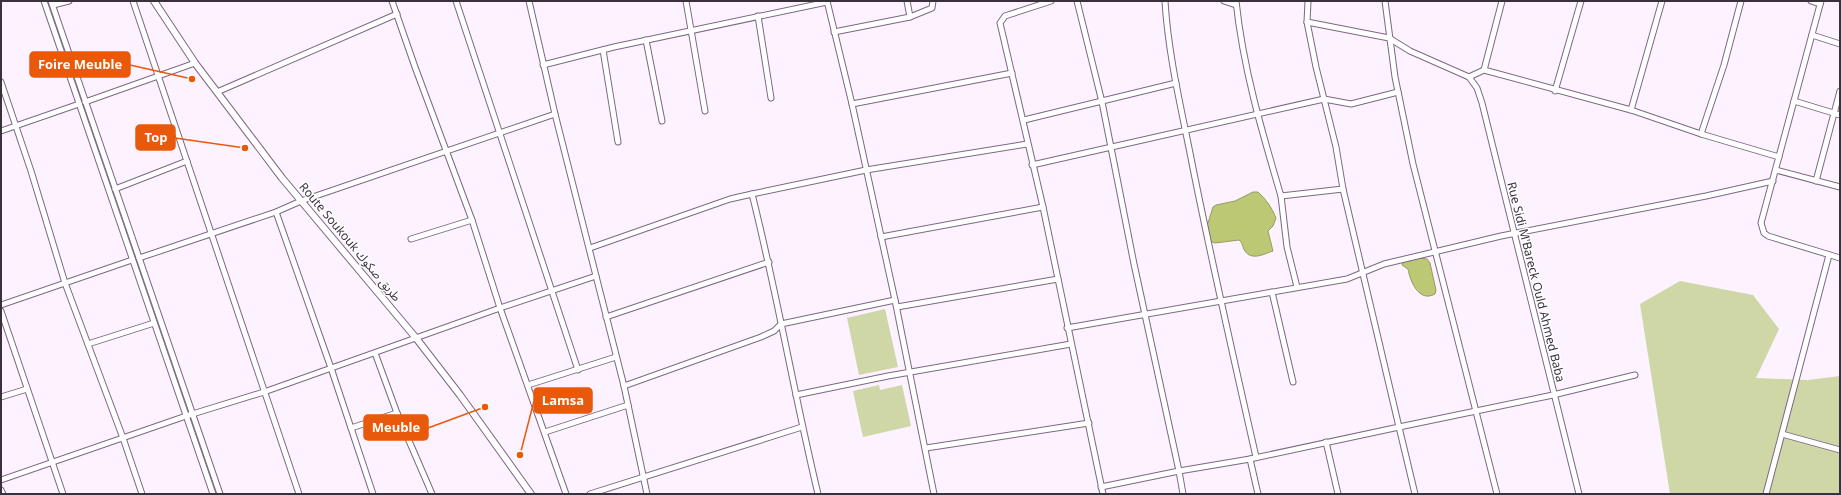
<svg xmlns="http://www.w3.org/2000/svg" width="1841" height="495" viewBox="0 0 1841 495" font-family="Georgia,'Noto Sans Arabic',serif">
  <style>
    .green { fill: #cfd7a6 }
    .water { fill: #bdc875; stroke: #969b64 }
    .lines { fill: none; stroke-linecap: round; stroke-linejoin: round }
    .minor-casing { stroke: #7e6783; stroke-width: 7 }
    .tertiary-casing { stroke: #7e6783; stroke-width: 8 }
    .minor { stroke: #fff; stroke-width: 5 }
    .tertiary { stroke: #fff; stroke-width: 6 }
    .labels { text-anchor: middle; stroke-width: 3; stroke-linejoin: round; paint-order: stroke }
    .street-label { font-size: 12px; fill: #3b313d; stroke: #fff }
    .leader { fill: none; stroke: #e8590c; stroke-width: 1.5 }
    .callout-dot { fill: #e8590c; stroke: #fff; stroke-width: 1.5 }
    .callout { fill: #e8590c; stroke: #e8590c; stroke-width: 1.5 }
    .callout-label { font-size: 13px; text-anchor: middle; font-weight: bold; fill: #fff }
  </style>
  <rect width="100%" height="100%" fill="#fdf2ff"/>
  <g class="green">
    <polygon points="1680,281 1753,295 1779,329 1756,378 1808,380 1840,376 1840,494 1670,494 1640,304"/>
    <polygon points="885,309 898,367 859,375 847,318"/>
    <polygon points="879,385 880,390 902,385 911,426 863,437 853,391"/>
  </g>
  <g class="water">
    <path d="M 1253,192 L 1258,192 C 1266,199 1272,208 1276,218 L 1273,226 L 1268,231 L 1273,251 C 1264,254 1252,261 1245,251 C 1242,247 1243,243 1239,240 L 1215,243 L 1210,241 L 1207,226 L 1213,207 L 1216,205 L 1235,201 Z"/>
    <path d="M 1418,258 L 1427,259 L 1430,263 L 1436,290 L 1435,294 C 1419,303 1410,281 1408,269 L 1402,265 L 1403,262 Z"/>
  </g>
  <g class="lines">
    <defs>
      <g id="minor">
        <polyline points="44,1 213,494"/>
        <polyline points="51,1 220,494"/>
        <polyline points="133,1 299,494"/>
        <polyline points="392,1 415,67 472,220 500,308 566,494"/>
        <polyline points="456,1 578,370"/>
        <polyline points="686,1 705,111"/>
        <polyline points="827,1 852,104 895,300 934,494"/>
        <polyline points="907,1 910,17"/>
        <polyline points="1051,1 1005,16 1000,23 1043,207 1103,494"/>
        <polyline points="1077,1 1102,102 1134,264 1179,471 1101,487"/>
        <path d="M 1165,1 C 1168,52 1180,103 1190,153 C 1210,255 1233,356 1256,457"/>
        <polyline points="1224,1 1236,5"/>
        <path d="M 1236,1 C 1243,68 1262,132 1281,196 L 1343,189"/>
        <polyline points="1385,1 1395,77 1413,164 1497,494"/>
        <polyline points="1811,1 1820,4"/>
        <polyline points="1821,1 1761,223 1764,233 1768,236 1840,258"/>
        <polyline points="53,5 69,1"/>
        <polyline points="758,16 771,98"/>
        <polyline points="1307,22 1389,38 1410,51 1469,77 1484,70 1631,110 1701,134 1779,157"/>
        <polyline points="834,32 910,17 932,8 933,1"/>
        <polyline points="1812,35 1840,44"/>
        <polyline points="646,40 662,121"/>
        <polyline points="603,50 618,142"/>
        <polyline points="543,65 614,47 827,2"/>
        <polyline points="1484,70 1502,1"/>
        <polyline points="1469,77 1477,88 1482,103 1579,494"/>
        <polyline points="1,82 31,171 65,283 123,438 142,494"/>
        <polyline points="1555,91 1581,1"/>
        <polyline points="217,92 397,14"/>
        <polyline points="1794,101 1840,115"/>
        <polyline points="85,102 195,63"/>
        <polyline points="852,104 1012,73"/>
        <polyline points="1631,110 1662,1"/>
        <polyline points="1024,120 1176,83"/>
        <polyline points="1,131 79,104"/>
        <polyline points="1701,134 1724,65 1741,1"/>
        <polyline points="1032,165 1324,99 1351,104 1398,92"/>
        <polyline points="1776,170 1840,187"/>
        <polyline points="1816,181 1840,91"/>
        <polyline points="115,189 187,161"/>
        <polyline points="752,194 866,170 1027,144"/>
        <polyline points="1281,196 1287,247 1297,287"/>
        <polyline points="276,212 331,368 373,494"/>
        <polyline points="881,237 1043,207"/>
        <polyline points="411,239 472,220"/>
        <path d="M 590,248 L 730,199 L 752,194 C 777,293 794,394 818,494"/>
        <polyline points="139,258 276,212 301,201 555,114 529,1"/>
        <polyline points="596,276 624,386 647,494"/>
        <polyline points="1272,292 1293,382"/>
        <polyline points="1,305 132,260"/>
        <polyline points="897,307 1058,279"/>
        <polyline points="1,311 63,494"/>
        <polyline points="606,317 769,262"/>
        <polyline points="1067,328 1347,279 1384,264 1501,236 1706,196 1773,181"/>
        <polyline points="88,344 154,323"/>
        <polyline points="375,353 397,413 432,494"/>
        <polyline points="528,385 616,357"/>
        <polyline points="624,386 761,337 774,331 781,324 895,300"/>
        <polyline points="796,395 888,376 1071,344"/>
        <polyline points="1,397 27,389"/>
        <polyline points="351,428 397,413"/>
        <polyline points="545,432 628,405"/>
        <polyline points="1782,434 1840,450"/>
        <polyline points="1326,442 1338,494"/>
        <polyline points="926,448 1089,423"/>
        <polyline points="1250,459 1258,494"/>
        <polyline points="1,480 186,416 264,392 500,308 596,276 555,114"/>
        <polyline points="1,490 3,494"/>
        <polyline points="590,494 802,427"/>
        <polyline points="1183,494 1179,471 1250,459 1399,427 1343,189 1336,147 1316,67 1307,22 1308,1"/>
        <polyline points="1415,494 1399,427 1553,395 1635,375"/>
        <polyline points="1766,494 1829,255"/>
      </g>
      <polyline id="tertiary" points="154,1 195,63 282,178 416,338 460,395 531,494"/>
    </defs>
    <use href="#minor" class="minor-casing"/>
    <use href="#tertiary" class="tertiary-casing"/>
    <use href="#minor" class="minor"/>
    <use href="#tertiary" class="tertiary"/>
  </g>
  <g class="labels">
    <g class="street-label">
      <text transform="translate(350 242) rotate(50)" y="4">Route Soukouk طريق صكوك</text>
      <text transform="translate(1536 282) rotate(76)" y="4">Rue Sidi M'Bareck Ould Ahmed Baba</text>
    </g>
  </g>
  <path class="leader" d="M192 79L130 65M245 148L175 138M520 455L534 401M485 407L428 428"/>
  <g class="callout-dot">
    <circle cx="192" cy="79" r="4"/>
    <circle cx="245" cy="148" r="4"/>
    <circle cx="520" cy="455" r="4"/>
    <circle cx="485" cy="407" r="4"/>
  </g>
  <g class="callout">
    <rect x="30" y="52" width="100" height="25" rx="4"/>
    <rect x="136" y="125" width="39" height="25" rx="4"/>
    <rect x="534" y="388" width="58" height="25" rx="4"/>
    <rect x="364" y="415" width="64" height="25" rx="4"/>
  </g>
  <g class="callout-label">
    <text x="80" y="69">Foire Meuble</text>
    <text x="156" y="142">Top</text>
    <text x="563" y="405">Lamsa</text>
    <text x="396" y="432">Meuble</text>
  </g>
  <rect width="1841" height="495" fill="none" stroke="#3b313d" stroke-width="4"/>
</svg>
